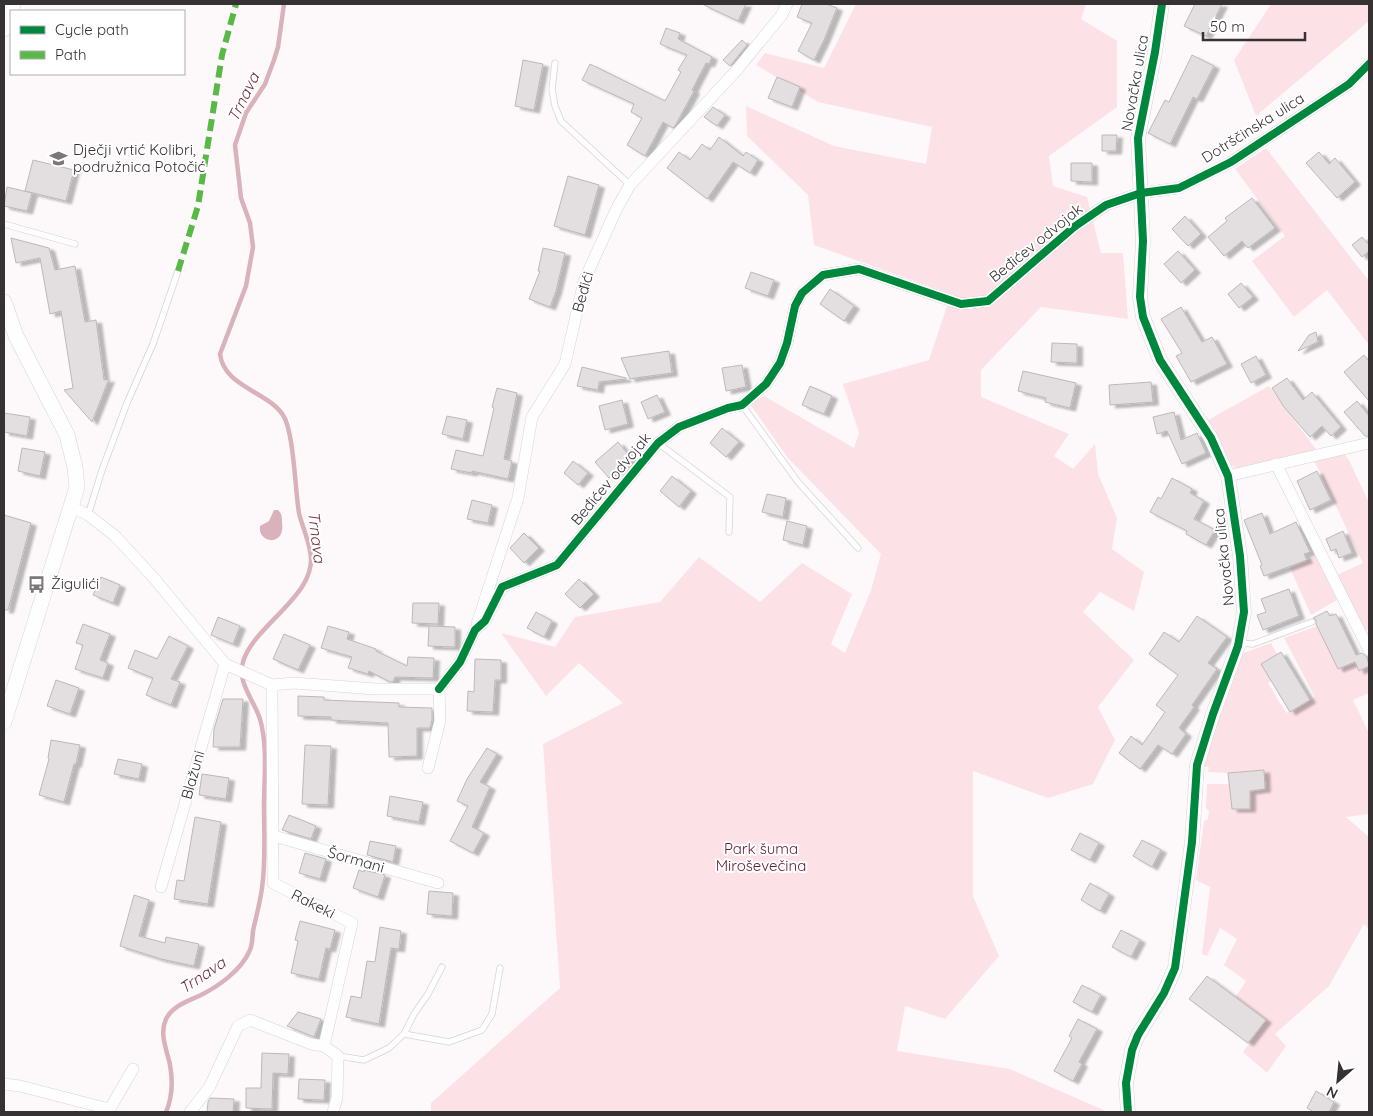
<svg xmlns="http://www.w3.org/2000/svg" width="1373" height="1116" viewBox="0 0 1373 1116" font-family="Quicksand,sans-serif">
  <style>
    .green { fill: #fce1e7 }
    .water { fill: #d9b2bb }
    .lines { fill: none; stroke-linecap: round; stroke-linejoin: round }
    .stream { stroke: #d9b2bb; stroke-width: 4.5 }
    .building { fill: #e3dfe0; stroke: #bcb8b9; filter: url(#shadow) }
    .service-casing { stroke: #d7d3d4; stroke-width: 7 }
    .minor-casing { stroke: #d7d3d4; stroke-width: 12 }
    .tertiary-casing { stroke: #d7d3d4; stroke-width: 15 }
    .secondary-casing { stroke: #d7d3d4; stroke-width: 16 }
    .service { stroke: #fffefe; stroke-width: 5.5 }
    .minor { stroke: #fffefe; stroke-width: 11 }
    .tertiary { stroke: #fffefe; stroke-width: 14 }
    .secondary { stroke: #fffefe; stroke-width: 15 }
    .quiet { stroke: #58b947; stroke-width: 6; stroke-dasharray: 12 6; stroke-linecap: butt }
    .cycleway-casing { stroke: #fff; stroke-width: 11 }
    .cycleway { stroke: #00873e; stroke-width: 8 }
    .labels { text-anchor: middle; stroke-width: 4; stroke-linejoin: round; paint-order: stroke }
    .street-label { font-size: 15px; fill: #363132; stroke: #fff }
    .poi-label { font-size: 15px; fill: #363132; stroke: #fff; text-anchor: start }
    .park-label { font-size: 15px; fill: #622035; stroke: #fff }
    .water-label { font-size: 16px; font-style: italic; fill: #722f43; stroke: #fff }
  </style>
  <defs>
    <filter id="shadow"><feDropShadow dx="5.5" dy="3" stdDeviation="1" flood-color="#0004"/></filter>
  </defs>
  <rect width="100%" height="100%" fill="#fdf9fa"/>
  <g class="green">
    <polygon points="856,4 1086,4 1081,19 1117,41 1117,107 1049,156 1053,186 1087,197 1101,253 1123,253 1128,319 1041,307 981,370 981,397 1069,434 1054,456 1073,469 1095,444 1098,474 1117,518 1112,549 1144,572 1134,611 1100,592 1083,612 1134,660 1098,707 1115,740 1093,784 1048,798 973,771 973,896 999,956 945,1019 905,1006 897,1051 1010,1069 1108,1112 431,1112 431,1103 560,988 543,744 623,703 579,663 546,696 501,633 555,647 575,617 660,602 699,557 760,602 802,563 852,594 831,644 845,653 871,590 881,554 787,457 750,404 764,396 854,448 859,433 843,384 929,360 951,294 814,245 808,195 747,136 746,106 834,146 926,164 932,127 818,102 756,65 765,53 824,68"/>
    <polygon points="1271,4 1369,4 1369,21 1256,116 1234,60"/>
    <polygon points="1266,148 1369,281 1369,345 1327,290 1294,317 1252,261 1285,236 1235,169"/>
    <path d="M 1269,386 L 1318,452 L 1240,470 C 1224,465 1214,436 1206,421 Z"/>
    <polygon points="1344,454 1349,460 1369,503 1369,629 1365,631 1337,575 1363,563 1314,460"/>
    <polygon points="1316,556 1337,600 1311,615 1290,568"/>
    <polygon points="1317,626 1338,669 1355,661 1359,670 1369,666 1369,693 1353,700 1369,733 1369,814 1346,817 1369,837 1369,929 1364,924 1329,986 1275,1034 1286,1046 1267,1073 1243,1052 1266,1020 1235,998 1246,981 1224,965 1237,939 1220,928 1207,956 1202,954 1210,887 1196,880 1204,821 1208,819 1209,811 1206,808 1207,784 1229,784 1231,792 1265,789 1263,770 1228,773 1208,772 1209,767 1203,767 1217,722 1241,654 1271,643 1277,654 1271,681 1268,683 1286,713 1315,697 1284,638"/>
  </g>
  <path class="water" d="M 274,510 L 278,510 C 282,514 282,517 282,522 C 286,548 257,543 260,526 L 269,521 Z"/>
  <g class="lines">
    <path class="stream" d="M 166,1112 C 172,1098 173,1081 170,1065 C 167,1050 159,1034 166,1019 C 173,1005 189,1001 201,995 C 219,986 241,970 249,952 C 253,945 252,938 253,931 C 256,917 260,903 262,888 C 266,861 264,833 264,806 C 264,777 268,747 260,719 C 254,700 237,683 243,662 C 254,624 320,594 310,551 C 308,538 302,526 299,513 C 295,490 294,432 283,415 C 267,391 224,387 220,354 L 246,286 L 253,247 L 250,223 L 241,198 L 235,145 L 246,113 L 265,84 L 274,60 L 278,47 L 284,4"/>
  </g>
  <g class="building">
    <polygon points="702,4 746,4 738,21"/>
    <polygon points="802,4 826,4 837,8 824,40 814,60 798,51 812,23 797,17"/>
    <polygon points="1195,4 1222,4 1206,36 1184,26"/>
    <polygon points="666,28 680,33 678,39 712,57 709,64 706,63 692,90 694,91 675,126 673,128 663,122 645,156 627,145 642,118 631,112 634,104 582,80 590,64 665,101 681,72 678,70 687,55 660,44"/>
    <polygon points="742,40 747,45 730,66 723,60"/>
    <polygon points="1192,55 1214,66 1197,99 1193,97 1170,144 1148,133 1165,100 1169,102"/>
    <polygon points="523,60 543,64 534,110 515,106"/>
    <polygon points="777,77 800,87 792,107 768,98"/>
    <polygon points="713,107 725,115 717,126 704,117"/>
    <polygon points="1102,135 1117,135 1116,151 1102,151"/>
    <polygon points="719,137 743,156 746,152 758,160 750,173 733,162 707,199 667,168 679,152 690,160 702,144 710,150"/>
    <polygon points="1319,152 1329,164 1335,158 1355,182 1337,198 1306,163"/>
    <polygon points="33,160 74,170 66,201 25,191"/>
    <polygon points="1071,163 1092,163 1092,182 1071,181"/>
    <polygon points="568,176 599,185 585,235 554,226"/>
    <polygon points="7,187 32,193 27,211 4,206"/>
    <polygon points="1252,198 1275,228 1248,248 1242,241 1224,256 1208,237 1227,221 1225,218"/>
    <polygon points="1185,216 1201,234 1188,246 1172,229"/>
    <polygon points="1362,237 1369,245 1369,251 1362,257 1352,245"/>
    <polygon points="11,238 49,248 55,270 75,266 85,322 96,320 104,380 109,379 92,422 64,390 73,388 61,311 50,314 40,258 16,263"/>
    <polygon points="543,248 565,253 556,291 550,307 529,299 540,271 538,271"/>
    <polygon points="1178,251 1195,270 1181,283 1164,264"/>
    <polygon points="751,272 774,280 768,296 745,288"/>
    <polygon points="1241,283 1253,297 1239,308 1228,294"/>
    <polygon points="830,289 854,306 844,321 820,304"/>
    <polygon points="1181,307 1202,342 1212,337 1227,364 1191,382 1176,356 1182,353 1161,319"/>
    <polygon points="1316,332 1318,342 1298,351 1309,335"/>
    <polygon points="1052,343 1077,344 1077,363 1051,362"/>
    <polygon points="669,351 672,373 635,378 630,379 621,358"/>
    <polygon points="1364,355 1369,361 1369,401 1344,372"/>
    <polygon points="1256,356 1266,375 1251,383 1241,364"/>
    <polygon points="742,365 746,387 726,391 722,368"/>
    <polygon points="582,367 626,378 626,379 599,382 598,390 577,386"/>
    <polygon points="1023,371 1076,383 1070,408 1045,402 1046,398 1018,391"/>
    <polygon points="1287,378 1303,400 1312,392 1341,427 1331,436 1322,426 1310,437 1284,407 1272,388"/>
    <polygon points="1151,382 1153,402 1110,405 1109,385"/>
    <polygon points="810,386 832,396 824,414 802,405"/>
    <polygon points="497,388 517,393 504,459 512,461 508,479 472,471 472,473 451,469 456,450 483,456 494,408 492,407"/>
    <polygon points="657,395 665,412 648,419 641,402"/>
    <polygon points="622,400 628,424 605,430 599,406"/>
    <polygon points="1357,401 1369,416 1369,436 1365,436 1344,412"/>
    <polygon points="1174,412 1181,440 1197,433 1206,453 1182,464 1167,431 1157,434 1153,417"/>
    <polygon points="4,413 30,417 27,436 4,432"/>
    <polygon points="447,416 467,420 463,439 442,434"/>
    <polygon points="722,428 739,442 726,457 710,443"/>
    <polygon points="618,442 632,459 609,478 595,462"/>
    <polygon points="22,448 45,452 40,476 18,471"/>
    <polygon points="573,461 588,473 578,485 564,473"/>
    <polygon points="1317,471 1331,500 1310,510 1297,481"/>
    <polygon points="672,476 691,491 679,507 660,491"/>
    <polygon points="1172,478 1192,489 1190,493 1204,501 1194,519 1215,530 1206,545 1186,534 1187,531 1150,512 1158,497 1161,499"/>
    <polygon points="767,494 786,498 783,517 762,512"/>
    <polygon points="472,500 492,505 488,523 467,519"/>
    <polygon points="1262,513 1270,534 1296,522 1310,552 1304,554 1307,560 1264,576 1260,566 1262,565 1244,520"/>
    <polygon points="4,515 31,523 8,610 4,610"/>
    <polygon points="787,521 807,526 803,545 783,540"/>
    <polygon points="1343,531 1352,553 1339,558 1336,549 1331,551 1326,539"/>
    <polygon points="524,533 539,548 524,563 510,548"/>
    <polygon points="101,577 120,585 113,603 93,595"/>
    <polygon points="579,579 594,594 580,608 565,594"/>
    <polygon points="1289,589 1299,616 1263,630 1257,615 1266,612 1261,599"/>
    <polygon points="413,603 439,603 438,624 412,623"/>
    <polygon points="1327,611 1330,616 1336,614 1356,655 1362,653 1367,657 1369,666 1359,671 1355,662 1338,669 1316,624 1316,620 1313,618"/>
    <polygon points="536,612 552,621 544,637 527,628"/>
    <polygon points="1197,616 1227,637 1208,663 1217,669 1192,705 1194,707 1179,728 1186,734 1172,754 1158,745 1140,769 1119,753 1131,736 1142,745 1165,712 1156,705 1178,675 1149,654 1164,632 1179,642"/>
    <polygon points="218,617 240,626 233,644 211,635"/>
    <polygon points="83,624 110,634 100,660 108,663 103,678 75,669 83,645 76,643"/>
    <polygon points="328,626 349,632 347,639 376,649 376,651 407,666 408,657 434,658 433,678 395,677 393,682 390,682 369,671 368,674 348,668 352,657 321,648"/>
    <polygon points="429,626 455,627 455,647 428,646"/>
    <polygon points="284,634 310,645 298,670 273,659"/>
    <polygon points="169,636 188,646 171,679 180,682 171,705 146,695 153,678 128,668 135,650 157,659"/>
    <polygon points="1281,652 1310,700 1290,712 1261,664"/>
    <polygon points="475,659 501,660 501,680 495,680 493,712 467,711 468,691 474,692"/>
    <polygon points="56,680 79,688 70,714 47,706"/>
    <polygon points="298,696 324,697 324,700 399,703 399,707 432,708 432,720 430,728 417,728 417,756 389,757 388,723 331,720 331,717 298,716"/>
    <polygon points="223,699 243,699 240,747 213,747 214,729"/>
    <polygon points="51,740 80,745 76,764 74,764 64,802 39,795 49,759 48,758"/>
    <polygon points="305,745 331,746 328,805 302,804"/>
    <polygon points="487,748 497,754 480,782 490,787 472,827 484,833 473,853 450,841 468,806 457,801 467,779"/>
    <polygon points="118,759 142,764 139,779 114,774"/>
    <polygon points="1264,770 1265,789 1250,791 1250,809 1232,809 1228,773"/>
    <polygon points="202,774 229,778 226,799 199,795"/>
    <polygon points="390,796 423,802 419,822 387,816"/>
    <polygon points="289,815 316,826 311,839 282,830"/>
    <polygon points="195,817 221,822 208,904 174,899 177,880 184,881"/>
    <polygon points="1080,833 1099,843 1090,860 1071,850"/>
    <polygon points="1142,840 1161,850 1152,867 1133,856"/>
    <polygon points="370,841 396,846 393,862 367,855"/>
    <polygon points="305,853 326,859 320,879 299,873"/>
    <polygon points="359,870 364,872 364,870 385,875 378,897 353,888"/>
    <polygon points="1090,883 1109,894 1100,911 1081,900"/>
    <polygon points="429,891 453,893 452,916 427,914"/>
    <polygon points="134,895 149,900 139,936 165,943 166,937 199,944 194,966 161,959 120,946"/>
    <polygon points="300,921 335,930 330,949 326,948 319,979 291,973 298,941 295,940"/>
    <polygon points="380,927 401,931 399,949 391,948 379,1024 346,1017 351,996 361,998 367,961 375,962"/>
    <polygon points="1121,930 1140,940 1131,957 1112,947"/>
    <polygon points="1207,976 1266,1020 1248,1043 1189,999"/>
    <polygon points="1082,985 1101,995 1092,1012 1073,1002"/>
    <polygon points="298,1012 321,1019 314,1037 287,1026"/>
    <polygon points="1078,1019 1097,1029 1079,1062 1082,1064 1073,1081 1054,1071 1072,1038 1069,1036"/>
    <polygon points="262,1053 289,1054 288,1074 273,1073 272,1109 246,1108 246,1088 261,1088"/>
    <polygon points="299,1079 325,1080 324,1100 298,1099"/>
    <polygon points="1316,1091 1334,1102 1329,1112 1314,1112 1307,1108"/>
    <polygon points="210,1098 234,1099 233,1112 207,1112 208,1102"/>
  </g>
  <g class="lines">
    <defs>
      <g id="service">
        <polyline points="555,63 552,89 555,106 561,121 630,185"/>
        <polyline points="4,224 75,244"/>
        <polyline points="742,405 798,482 858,548"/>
        <polyline points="658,443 730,497 729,532"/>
        <polyline points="88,515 102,470 127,403 153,344 178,271"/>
        <polyline points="1239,643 1253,644 1312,622"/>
        <polyline points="404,1034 449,1042 482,1030 492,1014 500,968"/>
        <polyline points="338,1056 364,1060 389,1048 404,1034 414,1014 428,994 442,967"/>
      </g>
      <g id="minor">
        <polyline points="1276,464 1369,650"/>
        <polyline points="1228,476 1369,443"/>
        <polyline points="72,507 88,515 114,535 153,577 225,664 272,685 294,683 376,689 439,689"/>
        <polyline points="477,624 518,498 532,417 565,364 584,281 617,208 630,185 735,72 781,16 787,4"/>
        <polyline points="272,685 273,883 352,923 324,1046 338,1056 337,1098 333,1112"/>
        <polyline points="439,689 460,662 475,630 485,621 502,587 557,565 658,443 679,427 728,408 742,405 766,384 780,363 787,343 795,306 802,293 823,275 859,269 961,304 988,301 1074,227 1106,205 1141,193 1179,188 1231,162 1349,84 1369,64"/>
        <polyline points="428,768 440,721 439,689"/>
        <polyline points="274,836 438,883"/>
        <polyline points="161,887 225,664"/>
        <polyline points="4,1084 20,1086 109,1109"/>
        <polyline points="108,1112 133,1069"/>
        <polyline points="190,1112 209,1088 238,1026 250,1020 311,1044 324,1046"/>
      </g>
      <polyline id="tertiary" points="1128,1112 1126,1083 1132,1050 1138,1035 1164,993 1175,968 1192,842 1197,765 1213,714 1238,646 1244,612 1240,556 1228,476 1211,438 1160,360 1143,317 1140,297 1143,241 1138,138 1155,52 1162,4"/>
      <g id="secondary">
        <polyline points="4,29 13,4"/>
        <polyline points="4,302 16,336 67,435 75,467 77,487 4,722"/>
      </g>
    </defs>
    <use href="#service" class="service-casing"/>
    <use href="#minor" class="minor-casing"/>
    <use href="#tertiary" class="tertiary-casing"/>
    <use href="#secondary" class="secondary-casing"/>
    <use href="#service" class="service"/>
    <use href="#minor" class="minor"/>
    <use href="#tertiary" class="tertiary"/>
    <use href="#secondary" class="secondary"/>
    <polyline class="quiet" points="178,271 198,206 222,55 236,4"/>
    <defs>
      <g id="cycleway">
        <polyline points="439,689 460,662 475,630 485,621 502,587 557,565 658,443 679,427 728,408 742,405 766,384 780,363 787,343 795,306 802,293 823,275 859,269 961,304 988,301 1074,227 1106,205 1141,193 1179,188 1231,162 1349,84 1369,64"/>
        <polyline points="1128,1112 1126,1083 1132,1050 1138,1035 1164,993 1175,968 1192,842 1197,765 1213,714 1238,646 1244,612 1240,556 1228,476 1211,438 1160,360 1143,317 1140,297 1143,241 1138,138 1155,52 1162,4"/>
      </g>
    </defs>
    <use href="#cycleway" class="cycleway-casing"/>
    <use href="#cycleway" class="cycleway"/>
  </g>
  <defs>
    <symbol id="school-bare" viewBox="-9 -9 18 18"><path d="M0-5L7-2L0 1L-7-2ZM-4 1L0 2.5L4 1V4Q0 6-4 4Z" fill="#7c7778" stroke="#fff" stroke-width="2.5" paint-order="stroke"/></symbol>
    <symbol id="bus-bare" viewBox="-9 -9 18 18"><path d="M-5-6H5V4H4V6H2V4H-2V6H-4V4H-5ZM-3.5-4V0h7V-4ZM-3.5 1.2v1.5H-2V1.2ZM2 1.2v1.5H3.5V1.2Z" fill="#7c7778" stroke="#fff" stroke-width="2.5" paint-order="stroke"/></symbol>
  </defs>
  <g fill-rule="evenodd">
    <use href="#school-bare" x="46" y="146" width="25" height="25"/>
    <use href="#bus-bare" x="24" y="572" width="25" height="25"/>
  </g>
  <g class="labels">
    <g class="street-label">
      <text transform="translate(1135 83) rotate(-80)" y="5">Novačka ulica</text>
      <text transform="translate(1253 128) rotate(-32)" y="5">Dotrščinska ulica</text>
      <text transform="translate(1036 243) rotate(-39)" y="5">Beđićev odvojak</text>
      <text transform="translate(583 292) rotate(-74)" y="5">Beđići</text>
      <text transform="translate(611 479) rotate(-50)" y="5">Beđićev odvojak</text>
      <text transform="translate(1224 557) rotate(-96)" y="5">Novačka ulica</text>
      <text transform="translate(193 775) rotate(-74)" y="5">Blažuni</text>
      <text transform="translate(356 860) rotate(16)" y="5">Šormani</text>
      <text transform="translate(313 904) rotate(27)" y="5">Rakeki</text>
    </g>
    <g class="poi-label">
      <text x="73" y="155">Dječji vrtić Kolibri,<tspan x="73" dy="17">podružnica Potočić</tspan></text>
      <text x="51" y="589">Žigulići</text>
    </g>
    <g class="park-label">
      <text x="761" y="854">Park šuma<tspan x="761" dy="17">Miroševečina</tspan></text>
    </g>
    <g class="water-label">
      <text transform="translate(243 97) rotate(-64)" y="6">Trnava</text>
      <text transform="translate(317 537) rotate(83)" y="6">Trnava</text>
      <text transform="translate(202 975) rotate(-34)" y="6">Trnava</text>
    </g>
  </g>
  <rect width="1373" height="1116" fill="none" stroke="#363132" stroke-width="10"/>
  <rect x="10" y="10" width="175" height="65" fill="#ffffff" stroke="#afadad"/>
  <rect x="20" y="26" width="25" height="8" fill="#00873e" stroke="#afadad"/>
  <text x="55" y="35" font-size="15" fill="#363132">Cycle path</text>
  <rect x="20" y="51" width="25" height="8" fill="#58b947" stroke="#afadad"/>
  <text x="55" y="60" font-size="15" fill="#363132">Path</text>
  <g transform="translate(1338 1081) rotate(207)" stroke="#ffffff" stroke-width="4" paint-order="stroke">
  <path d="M0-4L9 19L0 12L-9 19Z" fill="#363132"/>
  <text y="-8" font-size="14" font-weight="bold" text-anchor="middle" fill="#363132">N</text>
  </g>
  <path d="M1203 32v8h102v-8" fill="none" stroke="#363132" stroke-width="2.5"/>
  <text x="1210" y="32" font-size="15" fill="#363132" stroke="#ffffff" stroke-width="4" paint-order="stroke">50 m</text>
</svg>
